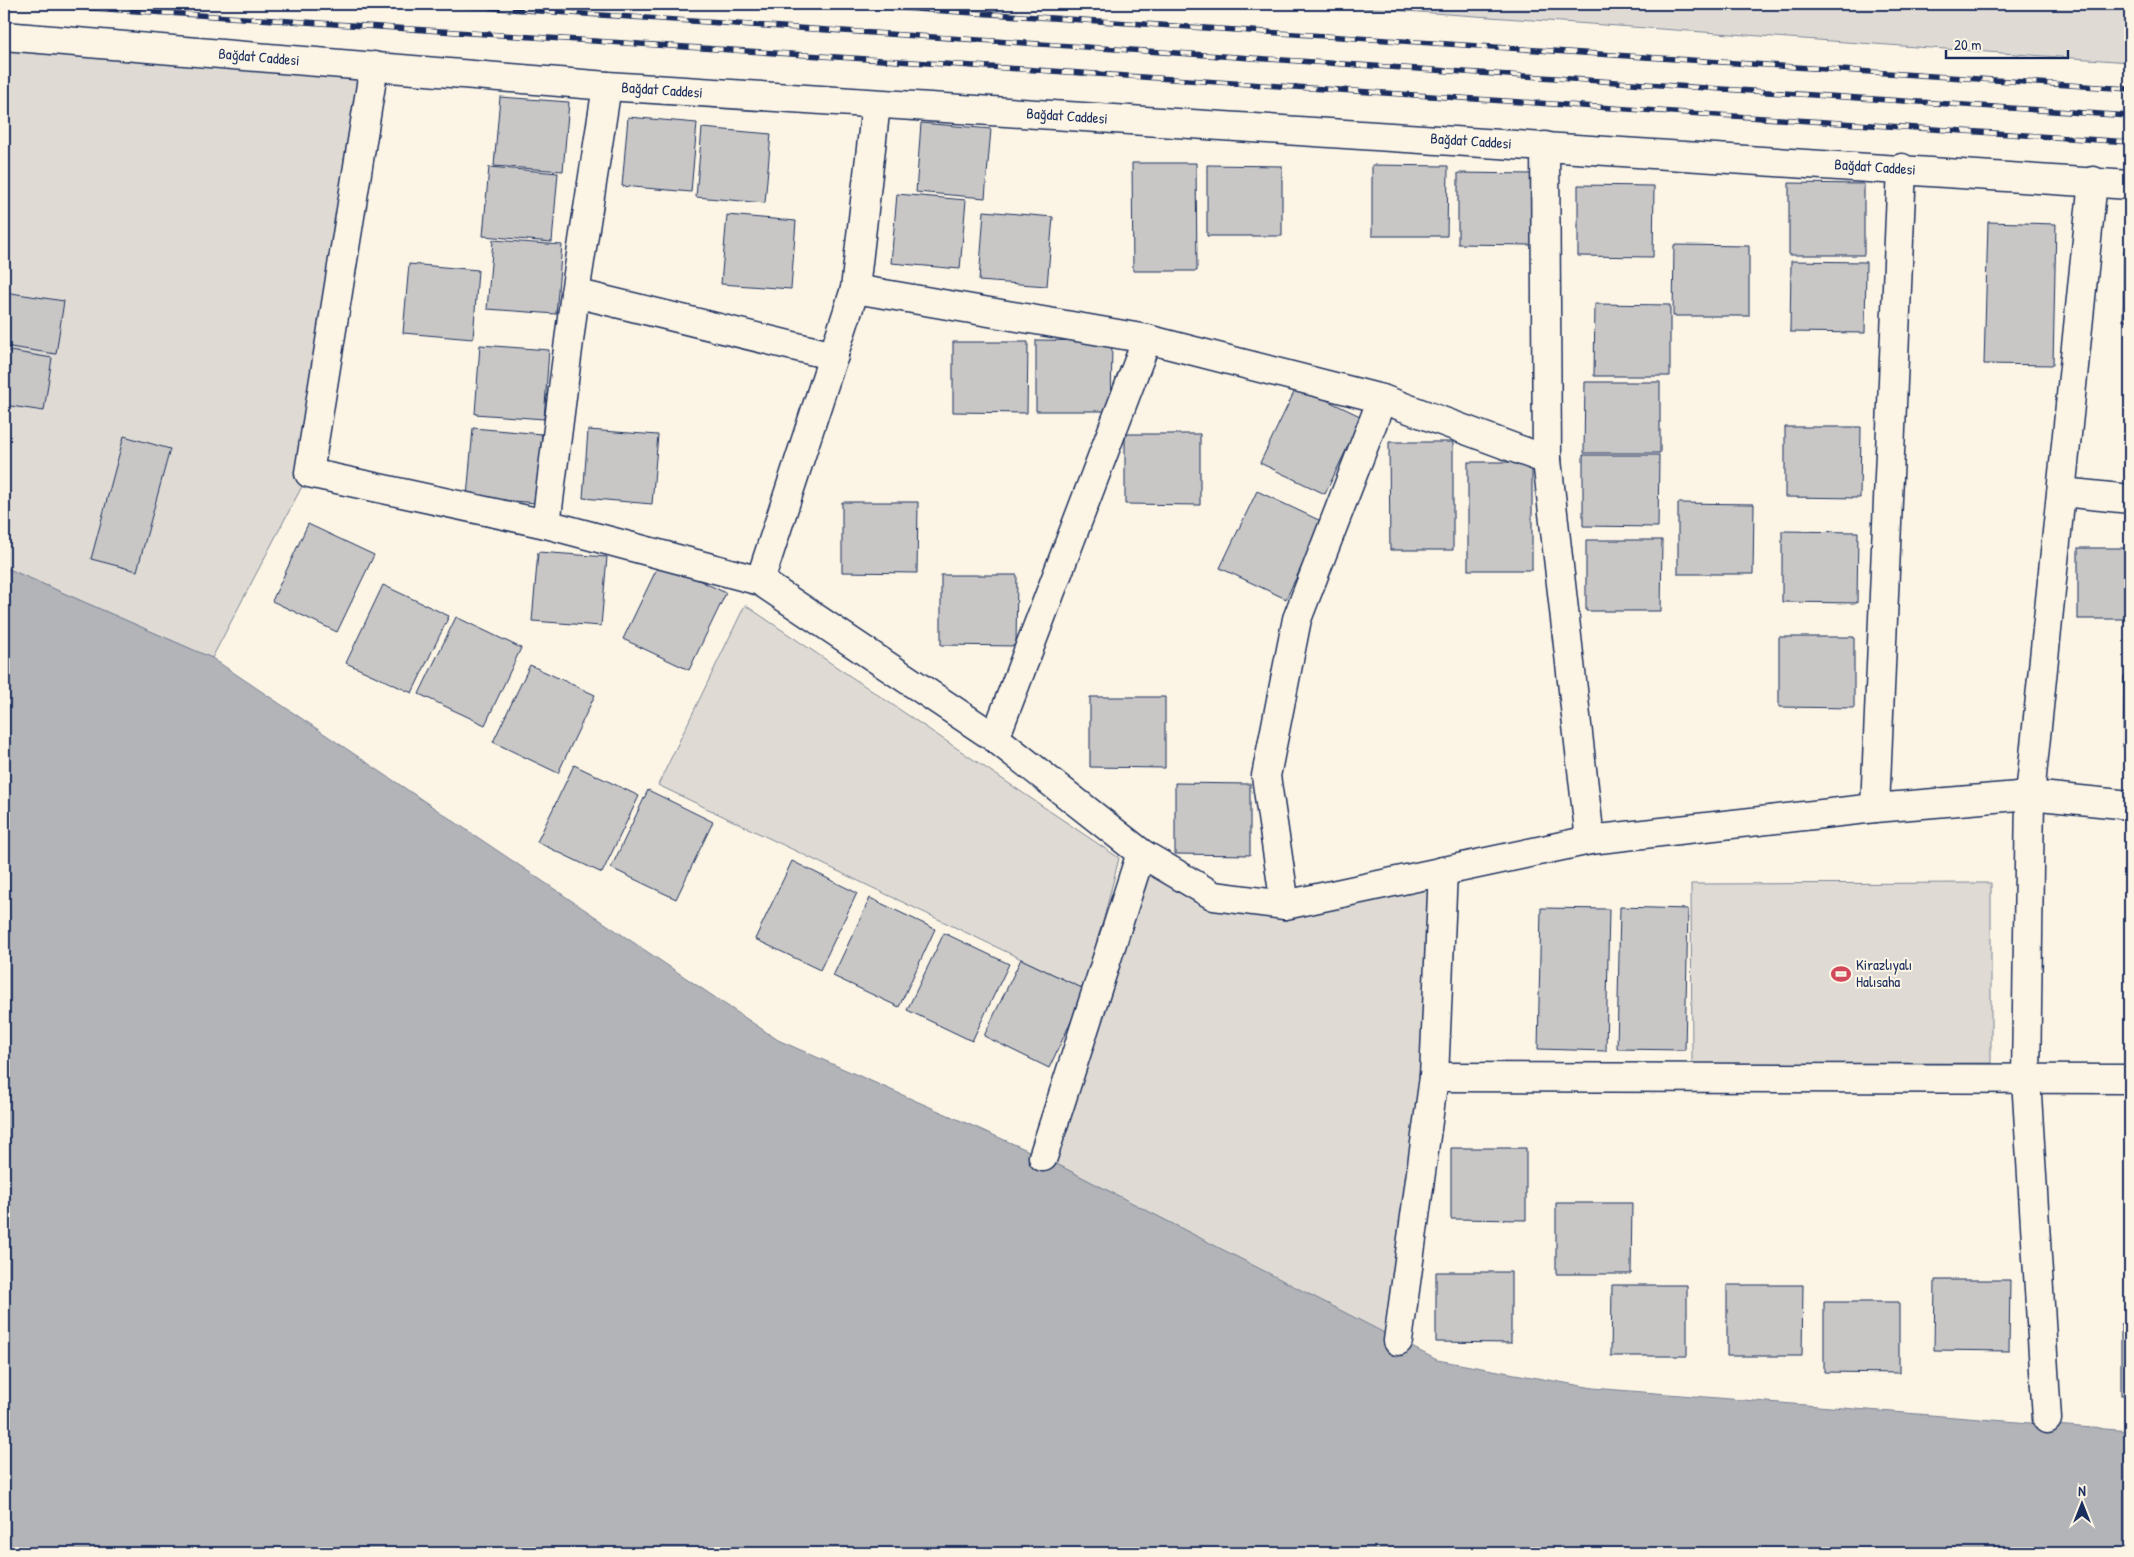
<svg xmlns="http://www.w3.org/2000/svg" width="2134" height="1557" viewBox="0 0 2134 1557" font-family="'Patrick Hand',sans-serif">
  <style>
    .green { fill: #dfdbd4; stroke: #7d8599 }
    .water { fill: #b2b4b8; stroke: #767f94 }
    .building { fill: #c8c7c6; stroke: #1b2f5e }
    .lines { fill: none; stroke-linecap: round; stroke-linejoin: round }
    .minor-casing { stroke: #1b2f5e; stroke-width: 31 }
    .minor { stroke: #fcf5e5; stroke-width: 28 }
    .rail-casing { stroke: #1b2f5e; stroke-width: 5.5 }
    .rail { stroke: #fcf5e5; stroke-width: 4; stroke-dasharray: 11; stroke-linecap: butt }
    .labels { text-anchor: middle; stroke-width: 4; stroke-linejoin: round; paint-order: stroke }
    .street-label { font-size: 15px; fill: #1b2f5e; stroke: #fcf5e5 }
    .poi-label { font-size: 15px; fill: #1b2f5e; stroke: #fcf5e5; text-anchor: start }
  </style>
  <rect width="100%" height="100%" fill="#fcf5e5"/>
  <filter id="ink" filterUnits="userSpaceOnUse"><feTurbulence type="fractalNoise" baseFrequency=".02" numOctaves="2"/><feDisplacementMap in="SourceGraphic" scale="10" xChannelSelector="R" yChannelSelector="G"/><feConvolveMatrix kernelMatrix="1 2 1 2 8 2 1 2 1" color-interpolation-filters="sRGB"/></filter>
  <g filter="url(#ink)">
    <g class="green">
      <polygon points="1305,4 2074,4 2130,8 2130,62"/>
      <polygon points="4,36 374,66 309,473 212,658 4,567"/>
      <polygon points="745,605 1119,858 1086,990 658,785"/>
      <polygon points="1141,853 1214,896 1285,905 1443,871 1398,1341 1043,1157"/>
      <polygon points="1991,883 1991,1063 1692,1064 1691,884"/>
    </g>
    <polygon class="water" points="4,567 212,658 778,1040 1043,1157 1437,1360 1593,1388 2130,1431 2130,1553 4,1553"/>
    <g class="building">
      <polygon points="500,97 569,102 563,171 494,166"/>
      <polygon points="628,117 697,123 691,192 622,186"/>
      <polygon points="921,123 991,129 985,198 916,192"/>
      <polygon points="702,128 771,134 765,203 696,197"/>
      <polygon points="1132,163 1196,163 1197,271 1133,271"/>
      <polygon points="1207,165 1282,166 1282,236 1207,236"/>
      <polygon points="1372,165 1448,166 1447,236 1372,236"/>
      <polygon points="489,167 558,173 552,242 483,236"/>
      <polygon points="1458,173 1533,174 1532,245 1458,244"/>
      <polygon points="1789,183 1864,184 1864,255 1789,255"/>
      <polygon points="1578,185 1654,186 1653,257 1578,256"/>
      <polygon points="897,194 966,200 960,269 891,263"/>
      <polygon points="984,211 1053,217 1047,286 979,281"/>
      <polygon points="727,215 796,221 791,289 721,284"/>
      <polygon points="1988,222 2056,224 2053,365 1984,364"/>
      <polygon points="493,240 562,245 556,314 487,309"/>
      <polygon points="1674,245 1749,246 1749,316 1673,316"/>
      <polygon points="2124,250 2130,250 2130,321 2123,321"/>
      <polygon points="1791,261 1866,262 1865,333 1790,332"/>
      <polygon points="409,264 478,270 473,339 403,333"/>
      <polygon points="4,292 64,301 56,354 4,346"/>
      <polygon points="1595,304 1670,305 1670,376 1594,376"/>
      <polygon points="1036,340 1112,341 1111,411 1036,411"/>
      <polygon points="953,342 1028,342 1027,413 953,412"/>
      <polygon points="480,345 549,350 544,419 475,414"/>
      <polygon points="4,350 52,358 44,411 4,405"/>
      <polygon points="1585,382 1660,382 1660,453 1584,453"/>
      <polygon points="1297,386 1362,417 1325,494 1260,463"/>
      <polygon points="1785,427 1861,427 1860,498 1785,497"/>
      <polygon points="473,428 542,434 536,503 467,497"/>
      <polygon points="588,430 658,435 652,504 583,498"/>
      <polygon points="1125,434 1200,434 1200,505 1125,504"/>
      <polygon points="124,436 170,449 137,571 91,559"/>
      <polygon points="1389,442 1453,442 1453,550 1390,550"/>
      <polygon points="1583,455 1659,455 1658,527 1583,526"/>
      <rect x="1468" y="462" width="64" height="108"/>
      <polygon points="1257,491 1323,522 1286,599 1220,568"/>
      <polygon points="842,502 918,502 917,573 842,572"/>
      <polygon points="1678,503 1754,504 1753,574 1678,574"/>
      <polygon points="308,524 374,555 337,632 272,601"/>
      <polygon points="1782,531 1858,532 1857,603 1782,602"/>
      <polygon points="1586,540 1662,540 1661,611 1586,611"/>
      <rect x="2078" y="548" width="52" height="71"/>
      <polygon points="538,552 607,557 601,626 532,621"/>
      <polygon points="660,562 726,593 689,670 623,639"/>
      <polygon points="941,575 1017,575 1016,646 941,645"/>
      <polygon points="383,585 449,616 412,693 346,663"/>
      <polygon points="456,617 521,648 485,725 419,694"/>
      <polygon points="1779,637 1854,637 1854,708 1779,707"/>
      <polygon points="530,665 595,695 558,773 493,742"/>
      <polygon points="2124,676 2130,676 2130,747 2123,747"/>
      <polygon points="1090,697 1165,697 1165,768 1090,767"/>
      <polygon points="574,765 639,796 602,873 537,842"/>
      <polygon points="1175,783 1250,784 1250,855 1175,854"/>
      <polygon points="648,790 713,822 676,899 611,868"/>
      <polygon points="792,861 857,893 820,970 755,939"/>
      <polygon points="870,898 935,929 899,1007 833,976"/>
      <polygon points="1620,907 1688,909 1685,1050 1617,1049"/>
      <polygon points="1541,908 1609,909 1606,1051 1538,1049"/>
      <polygon points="944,933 1009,964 972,1041 907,1010"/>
      <polygon points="1021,959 1086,990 1049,1068 984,1036"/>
      <polygon points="1451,1148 1526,1148 1526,1220 1451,1219"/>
      <polygon points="1556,1203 1632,1203 1631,1274 1556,1274"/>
      <polygon points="1436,1272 1511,1272 1511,1343 1436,1342"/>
      <polygon points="1935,1280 2010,1280 2009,1351 1934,1350"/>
      <polygon points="1612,1285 1687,1285 1687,1356 1611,1356"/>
      <polygon points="1727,1285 1803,1285 1802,1356 1727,1356"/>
      <polygon points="1824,1302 1899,1302 1899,1373 1824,1372"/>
      <rect x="2121" y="1324" width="9" height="71"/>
    </g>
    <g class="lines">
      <defs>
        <g id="minor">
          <polyline points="4,36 607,86 2130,185"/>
          <polyline points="374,66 309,473 546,524 760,581 995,738 1141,853 1214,896 1285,905 1590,840 1875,808 2030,795 2130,805"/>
          <polyline points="1545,146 1547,460 1590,840"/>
          <polyline points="855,289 1147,339 1382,399 1547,460"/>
          <polyline points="575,293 834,356"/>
          <polyline points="2062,492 2130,499"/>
          <polyline points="546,524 575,293 607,86"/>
          <polyline points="760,581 855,289 876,104"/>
          <polyline points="995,738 1147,339"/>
          <polyline points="1875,808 1902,168"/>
          <polyline points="1285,905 1266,776 1297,619 1382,399"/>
          <polyline points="1434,1077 2130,1079"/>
          <polyline points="1043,1157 1141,853"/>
          <polyline points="1398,1341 1434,1077 1443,871"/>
          <polyline points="2047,1419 2026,1079 2030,795 2093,181"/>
        </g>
      </defs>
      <use href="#minor" class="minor-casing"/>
      <use href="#minor" class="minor"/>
      <defs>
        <g id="rail">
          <polyline points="31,4 2130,142"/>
          <polyline points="435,4 2130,116"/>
          <polyline points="840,4 2130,89"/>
        </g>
      </defs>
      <use href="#rail" class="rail-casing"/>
      <use href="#rail" class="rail"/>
    </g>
  </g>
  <defs>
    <symbol id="stadium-bare" viewBox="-9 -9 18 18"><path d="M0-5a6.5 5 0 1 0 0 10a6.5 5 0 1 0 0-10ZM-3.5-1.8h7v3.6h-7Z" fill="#d1495b" stroke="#fcf5e5" stroke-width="2.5" paint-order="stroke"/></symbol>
  </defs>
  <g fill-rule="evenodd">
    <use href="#stadium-bare" x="1827" y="960" width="28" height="28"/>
  </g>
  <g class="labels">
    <g class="street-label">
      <text transform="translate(259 57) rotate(5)" y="5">Bağdat Caddesi</text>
      <text transform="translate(662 90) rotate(4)" y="5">Bağdat Caddesi</text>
      <text transform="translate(1067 116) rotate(4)" y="5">Bağdat Caddesi</text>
      <text transform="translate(1471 141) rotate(4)" y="5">Bağdat Caddesi</text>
      <text transform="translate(1875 167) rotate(4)" y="5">Bağdat Caddesi</text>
    </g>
    <g class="poi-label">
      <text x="1856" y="970">Kirazlıyalı<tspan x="1856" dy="17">Halısaha</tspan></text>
    </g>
  </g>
  <rect width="2134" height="1557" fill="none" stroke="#fcf5e5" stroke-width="20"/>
  <rect x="10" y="10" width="2114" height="1537" fill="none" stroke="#1b2f5e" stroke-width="2" filter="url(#ink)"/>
  <g transform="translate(2082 1504)" stroke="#fcf5e5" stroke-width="4" paint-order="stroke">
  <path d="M0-4L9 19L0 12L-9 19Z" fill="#1b2f5e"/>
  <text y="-8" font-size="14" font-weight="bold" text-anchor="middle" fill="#1b2f5e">N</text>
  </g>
  <path d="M1946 50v8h122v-8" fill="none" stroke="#1b2f5e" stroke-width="2.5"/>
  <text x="1954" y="50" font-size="15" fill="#1b2f5e" stroke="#fcf5e5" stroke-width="4" paint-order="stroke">20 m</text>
</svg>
